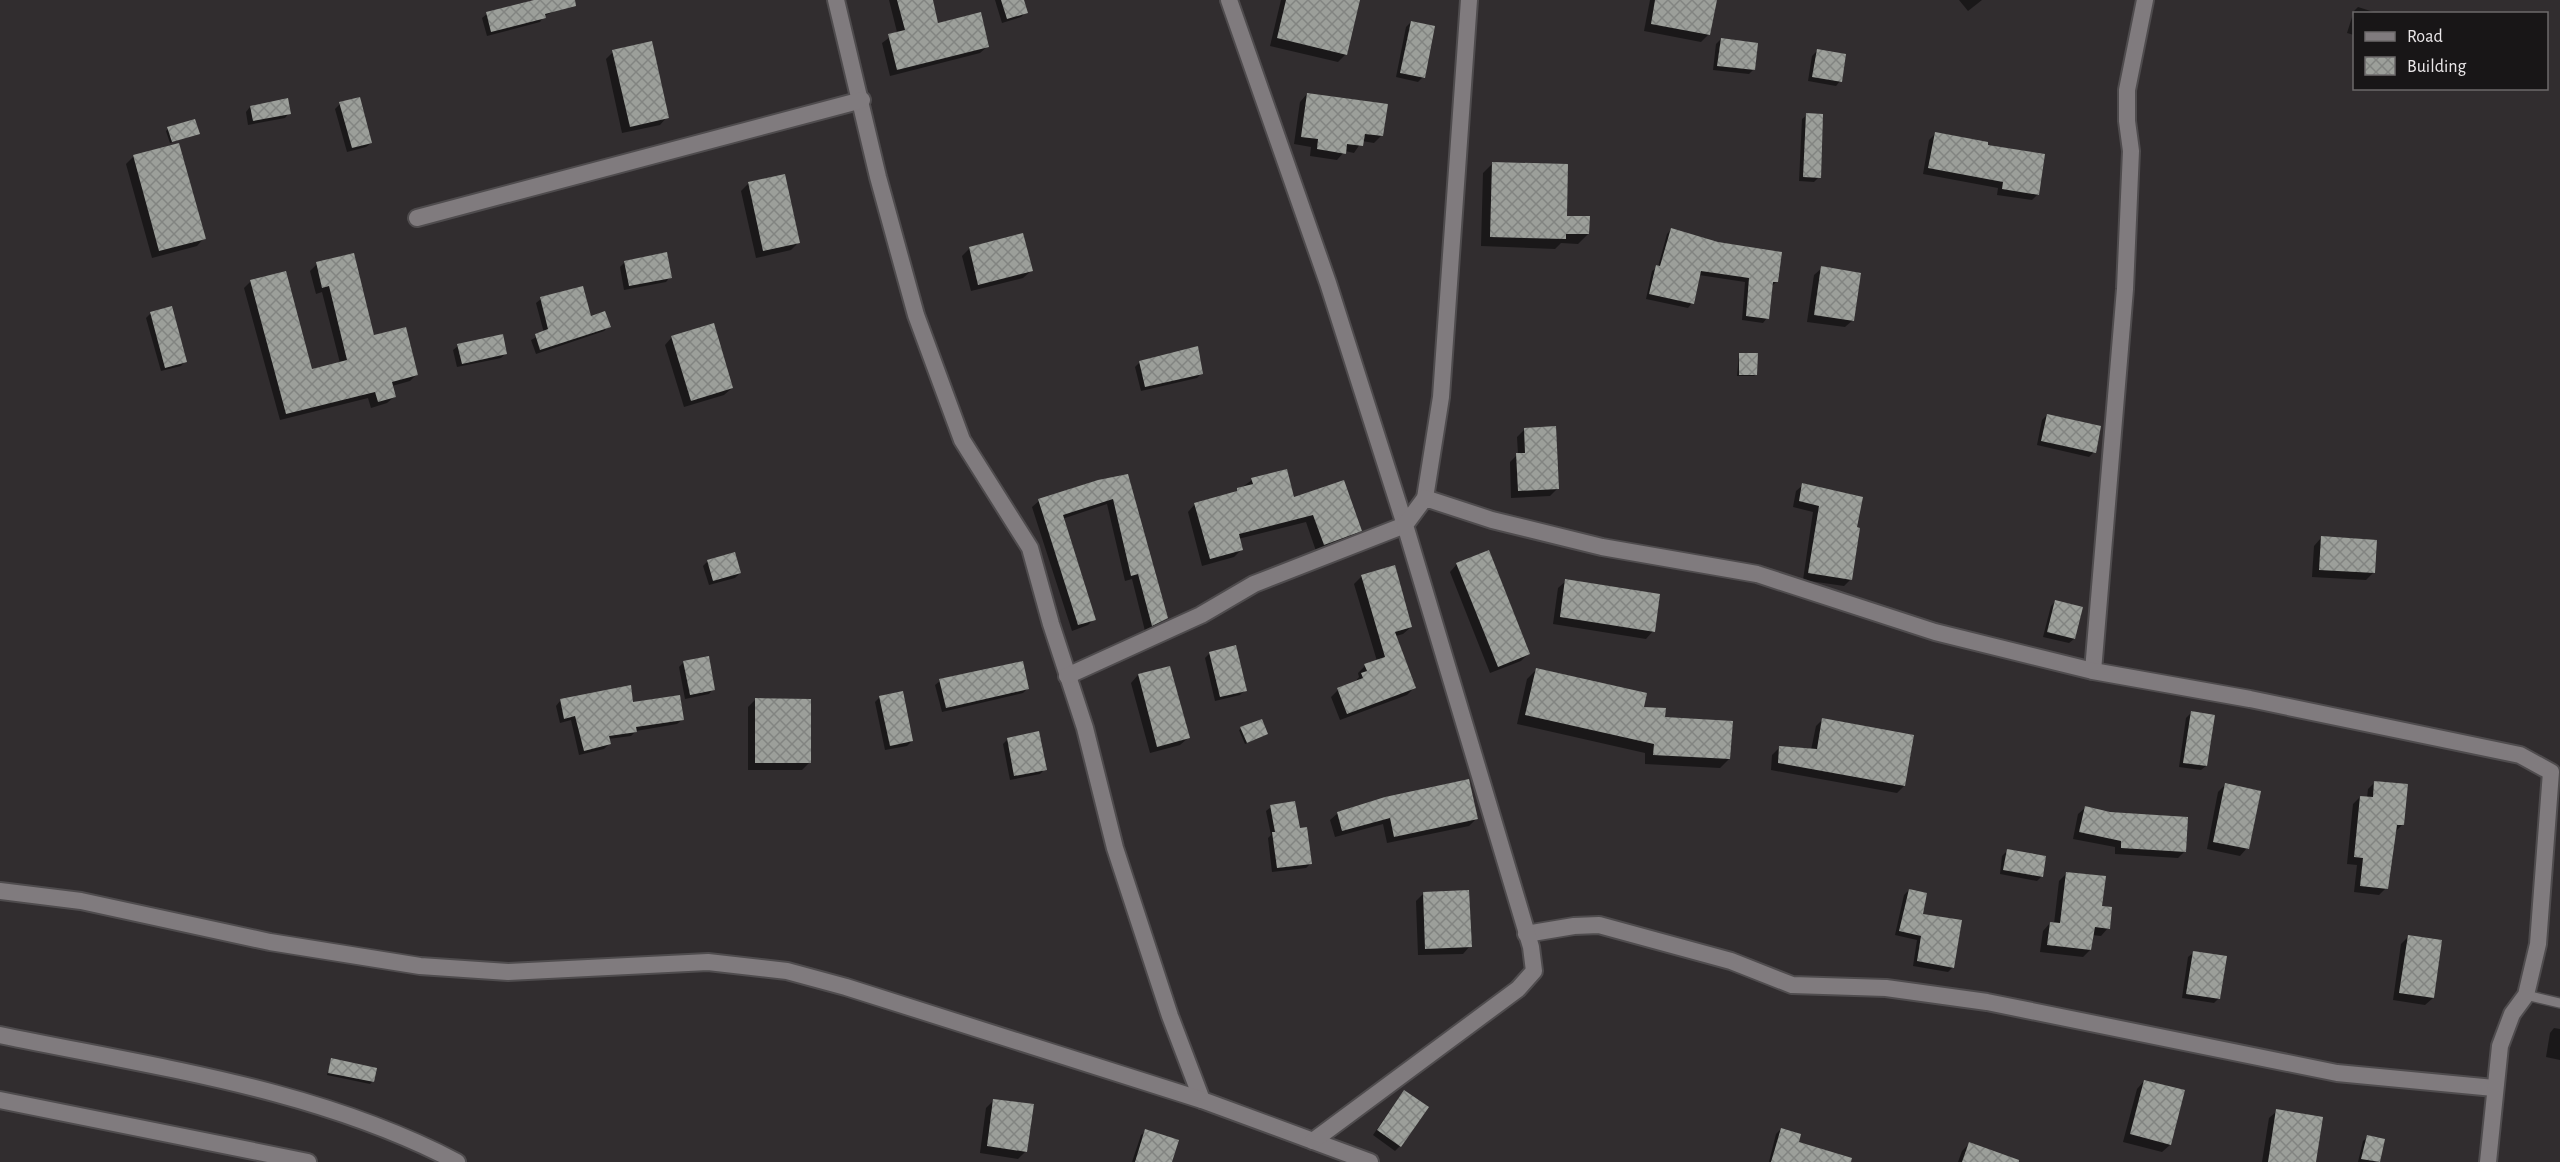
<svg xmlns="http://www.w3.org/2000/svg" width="2560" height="1162" viewBox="0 0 2560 1162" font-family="'Alegreya Sans',sans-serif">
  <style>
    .shadow { fill: #0007 }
    .building { fill: url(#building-cross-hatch) }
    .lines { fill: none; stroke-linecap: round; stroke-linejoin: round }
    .service-casing { stroke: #4f4c4e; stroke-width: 12 }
    .minor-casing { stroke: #4f4c4e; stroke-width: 20 }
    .service { stroke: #807b7e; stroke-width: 9 }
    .minor { stroke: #807b7e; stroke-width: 16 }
  </style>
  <defs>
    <pattern id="building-cross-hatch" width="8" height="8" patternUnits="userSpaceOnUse" patternTransform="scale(1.5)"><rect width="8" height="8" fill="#9c9f9a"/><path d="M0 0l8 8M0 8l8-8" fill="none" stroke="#828481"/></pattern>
  </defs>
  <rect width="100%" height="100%" fill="#312d2f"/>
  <g class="shadow">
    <polygon points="540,0 555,0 557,10 544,16 540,22 487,36 482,18 487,14"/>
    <polygon points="889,0 931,0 937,25 988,46 980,53 890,76 882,43 897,32"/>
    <polygon points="995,0 1022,0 1026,12 1021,17 1002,23"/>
    <polygon points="1281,0 1358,1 1345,55 1338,62 1270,46"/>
    <polygon points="1650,0 1715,0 1709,34 1701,42 1644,31"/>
    <polygon points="1959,0 1982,0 1968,11"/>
    <polygon points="2358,7 2380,14 2354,14 2354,35 2347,33 2354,11"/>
    <polygon points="1411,22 1423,77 1418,82 1396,77 1406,27"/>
    <polygon points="1721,39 1753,70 1749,74 1713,70 1716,44"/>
    <polygon points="1817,51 1840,81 1836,86 1808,81 1812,56"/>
    <polygon points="613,52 667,117 660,125 622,133 606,59"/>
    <polygon points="1307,94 1382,135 1374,143 1362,141 1354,153 1345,151 1337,160 1310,156 1311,147 1294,144 1300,102"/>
    <polygon points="340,104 371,143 366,147 347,152 335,109"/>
    <polygon points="250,107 289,113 285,118 248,125 246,112"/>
    <polygon points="1807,115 1819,177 1814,182 1799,181 1802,119"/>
    <polygon points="168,129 198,133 170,143 166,131"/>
    <polygon points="1935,134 1986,146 2038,194 2032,200 1997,195 1998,188 1923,174 1929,140"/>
    <polygon points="178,145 204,238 197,246 152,258 126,164 133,157"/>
    <polygon points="1493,163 1588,234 1578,244 1561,243 1555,249 1481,246 1483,173"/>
    <polygon points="749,183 798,243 791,250 756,258 741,191"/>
    <polygon points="1671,230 1776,282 1772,286 1767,318 1763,323 1742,320 1745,282 1699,275 1692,303 1688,308 1646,299 1652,271 1658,267 1667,234"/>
    <polygon points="970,248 1031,271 1023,278 971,291 962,256"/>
    <polygon points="625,262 670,277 666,282 624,290 620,267"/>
    <polygon points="317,264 373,337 417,374 410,381 392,386 394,397 387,403 371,408 368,398 280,420 244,288 251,281 311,370 340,363 322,292 316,294 310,271"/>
    <polygon points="1822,268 1853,320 1845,327 1807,322 1814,275"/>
    <polygon points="541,299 590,317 609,326 604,331 536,354 531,340 544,333 536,303"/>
    <polygon points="151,313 185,361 181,366 161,371 146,318"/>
    <polygon points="672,337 732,388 724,395 684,407 665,345"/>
    <polygon points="458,346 506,353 501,358 457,367 453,350"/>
    <polygon points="1196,347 1202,373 1197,378 1141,391 1135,367 1140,362"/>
    <polygon points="1739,354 1756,374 1754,376 1737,376"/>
    <polygon points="2047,415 2094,452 2089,457 2037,445 2042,420"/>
    <polygon points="1524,430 1558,488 1550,496 1511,498 1510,462 1518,454 1517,437"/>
    <polygon points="1127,476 1167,618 1145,631 1132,579 1125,581 1107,504 1062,519 1094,619 1088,625 1072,631 1032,507 1039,501"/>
    <polygon points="1252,480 1293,499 1360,530 1352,538 1316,551 1306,522 1238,539 1241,550 1234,557 1202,566 1188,512 1195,504 1233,494"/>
    <polygon points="1803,485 1858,529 1850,580 1844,586 1803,580 1813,512 1793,507 1796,491"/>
    <polygon points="2321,538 2374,572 2366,580 2312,577 2314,546"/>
    <polygon points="708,561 740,573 735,578 709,585 703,566"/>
    <polygon points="1457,564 1528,654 1521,661 1490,673 1450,572"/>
    <polygon points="1362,576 1411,627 1403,634 1396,636 1415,687 1407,695 1340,720 1331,697 1338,690 1355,682 1359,677 1358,673 1365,666 1377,661 1354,584"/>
    <polygon points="1566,581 1653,631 1646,639 1553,624 1558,588"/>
    <polygon points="2056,601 2074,639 2069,643 2043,637 2051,606"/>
    <polygon points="1210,653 1245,690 1240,695 1215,701 1205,658"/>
    <polygon points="684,662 713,689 709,694 685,699 679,667"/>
    <polygon points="1536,670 1642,708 1729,759 1720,768 1645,764 1645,753 1517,724 1527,679"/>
    <polygon points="1138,675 1188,738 1180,745 1150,753 1131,683"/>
    <polygon points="940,681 1027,689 1023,693 942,712 935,685"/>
    <polygon points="880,697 912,741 907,746 885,750 875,702"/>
    <polygon points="756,699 809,763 802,770 748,770 748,707"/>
    <polygon points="560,701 632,703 682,720 677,724 636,731 631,736 608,739 609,744 604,749 579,755 571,720 560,723 556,706"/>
    <polygon points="2191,713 2206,766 2201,770 2179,767 2186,718"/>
    <polygon points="1823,719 1904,786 1897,793 1771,770 1772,755 1779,748 1811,750 1816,726"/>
    <polygon points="1241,729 1267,734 1245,744 1239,730"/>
    <polygon points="1007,740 1045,769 1040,774 1010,780 1003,744"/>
    <polygon points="2375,782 2402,825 2395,832 2386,888 2379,895 2354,892 2357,865 2347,864 2353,804 2360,797 2367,798 2368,789"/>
    <polygon points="2226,784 2247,848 2240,856 2207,849 2218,792"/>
    <polygon points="1271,807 1299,830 1311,863 1306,868 1272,872 1268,838 1271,835 1266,811"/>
    <polygon points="2085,808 2184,852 2178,858 2115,854 2115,847 2073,839 2078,814"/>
    <polygon points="1338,813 1476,819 1469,826 1387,843 1383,824 1335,837 1330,820"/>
    <polygon points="2007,851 2042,876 2037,881 2000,874 2002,856"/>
    <polygon points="2067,873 2101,907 2108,928 2101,936 2092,935 2090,950 2083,957 2040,952 2043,931 2050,923 2054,924 2059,881"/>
    <polygon points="1909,890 1921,915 1953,967 1948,972 1913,966 1917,940 1895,935 1904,895"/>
    <polygon points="1423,894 1470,946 1463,954 1418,955 1416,901"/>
    <polygon points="2408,937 2433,998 2425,1005 2393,1000 2401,944"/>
    <polygon points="2193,953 2218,999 2214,1003 2182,998 2188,957"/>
    <polygon points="2554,1028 2560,1029 2560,1060 2546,1057 2550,1033"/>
    <polygon points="332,1060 375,1069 372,1082 370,1084 327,1075"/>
    <polygon points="2144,1081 2170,1145 2162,1152 2123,1142 2137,1089"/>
    <polygon points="1400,1096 1400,1146 1395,1151 1373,1135"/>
    <polygon points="994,1100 1026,1151 1018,1159 980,1153 986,1108"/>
    <polygon points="2277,1111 2314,1162 2262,1162 2269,1118"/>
    <polygon points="1781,1129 1797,1143 1823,1162 1769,1162 1776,1134"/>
    <polygon points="1146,1131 1170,1162 1132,1162 1141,1135"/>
    <polygon points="2368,1137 2383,1140 2378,1162 2358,1162 2363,1141"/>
    <polygon points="1969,1144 2009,1162 1958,1162 1962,1151"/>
  </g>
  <g class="building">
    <polygon points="534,0 575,0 576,6 545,14 546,18 491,32 486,12"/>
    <polygon points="897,0 933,0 938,23 981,12 989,47 897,70 888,34 905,30"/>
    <polygon points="1001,0 1024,0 1028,13 1007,19"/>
    <polygon points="1286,0 1360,0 1347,55 1277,38"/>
    <polygon points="1655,0 1717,0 1710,35 1651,24"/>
    <polygon points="1411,21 1435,26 1425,78 1400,73"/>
    <polygon points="1721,38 1758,43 1755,70 1717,66"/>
    <polygon points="652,41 669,118 630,127 612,50"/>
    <polygon points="1817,49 1846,54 1842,82 1812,77"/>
    <polygon points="1307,93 1388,104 1383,136 1365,134 1363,146 1347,144 1346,154 1317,149 1318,139 1301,137"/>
    <polygon points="360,97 372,143 352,148 339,102"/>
    <polygon points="288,98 291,114 253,121 250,106"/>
    <polygon points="1806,113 1823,114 1821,178 1803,177"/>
    <polygon points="195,119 200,134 172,142 167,127"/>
    <polygon points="1935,132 1988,142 1988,145 2045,154 2039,195 2002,189 2003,182 1928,168"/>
    <polygon points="179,143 206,239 159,251 133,155"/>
    <polygon points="1492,162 1568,164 1567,216 1590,216 1589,234 1566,234 1566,239 1490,237"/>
    <polygon points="785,174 800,243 763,251 748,182"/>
    <polygon points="1671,228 1718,242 1782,252 1778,282 1773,282 1769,319 1746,316 1749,278 1701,271 1694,304 1649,294 1656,265 1660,266"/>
    <polygon points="1023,233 1033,271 978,285 969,247"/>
    <polygon points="667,252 672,278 629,286 624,261"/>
    <polygon points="354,253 374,335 406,327 418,375 392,382 396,397 378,402 375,392 286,414 250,280 286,271 312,369 347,360 329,286 322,288 316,262"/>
    <polygon points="1821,266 1861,273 1854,321 1814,315"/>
    <polygon points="583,286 591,316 605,311 611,327 540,350 535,334 548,329 540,297"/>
    <polygon points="172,306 187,362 165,368 150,312"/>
    <polygon points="714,323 733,388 691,401 671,336"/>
    <polygon points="503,334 507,354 462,364 457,344"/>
    <polygon points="1198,346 1203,374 1145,387 1139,361"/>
    <polygon points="1739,353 1758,353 1757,375 1739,375"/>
    <polygon points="2047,414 2101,426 2096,453 2041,441"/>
    <polygon points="1556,426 1559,489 1518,491 1516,453 1525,453 1524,428"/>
    <polygon points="1287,469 1294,497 1344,480 1362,531 1324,545 1313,515 1239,534 1243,550 1210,559 1194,503 1237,491 1237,488 1253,484 1251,478"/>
    <polygon points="1128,474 1168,618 1152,626 1138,574 1131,576 1113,499 1063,515 1096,620 1078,625 1038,499 1098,480"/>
    <polygon points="1802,483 1863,497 1857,527 1860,528 1852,580 1808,573 1819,506 1799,501"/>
    <polygon points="2321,536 2377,540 2375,573 2319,570"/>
    <polygon points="1489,550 1530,654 1498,667 1456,563"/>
    <polygon points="735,552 741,573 713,581 707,560"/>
    <polygon points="1395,565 1412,627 1395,632 1416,688 1347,714 1337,688 1363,678 1361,673 1367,671 1364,664 1385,657 1361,575"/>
    <polygon points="1565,579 1660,594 1655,632 1560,617"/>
    <polygon points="2055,600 2083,607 2075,639 2047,632"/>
    <polygon points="1236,645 1247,691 1220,697 1209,652"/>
    <polygon points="709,656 715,690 690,695 683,661"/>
    <polygon points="1023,661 1029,689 946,708 939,679"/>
    <polygon points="1170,666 1190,738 1157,747 1138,674"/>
    <polygon points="1536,668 1647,693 1644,707 1666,708 1665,717 1733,721 1730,759 1653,755 1654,744 1525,715"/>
    <polygon points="631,685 633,702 680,695 684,720 636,727 637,732 609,736 611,744 584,751 575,716 564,719 560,699"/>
    <polygon points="903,691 913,741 890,746 879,696"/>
    <polygon points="755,698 811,699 811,763 755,763"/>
    <polygon points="2191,711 2215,715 2207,766 2183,763"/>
    <polygon points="1822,718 1914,735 1905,786 1778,763 1779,746 1817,749"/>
    <polygon points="1262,719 1268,734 1247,743 1240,727"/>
    <polygon points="1039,731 1047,770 1014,776 1007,738"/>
    <polygon points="1469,779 1478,819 1394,837 1390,818 1342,831 1337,812 1385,797"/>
    <polygon points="2374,781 2408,784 2404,825 2397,825 2388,889 2360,886 2363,858 2354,857 2360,796 2373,797"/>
    <polygon points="2225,783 2261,791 2249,849 2213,842"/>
    <polygon points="1295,801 1300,828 1307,827 1312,864 1277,868 1272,832 1275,832 1270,805"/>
    <polygon points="2085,806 2110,812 2188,817 2186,852 2121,848 2121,841 2079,832"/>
    <polygon points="2007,849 2046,856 2043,877 2003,870"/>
    <polygon points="2066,872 2106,876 2102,906 2112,907 2110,929 2095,927 2091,950 2047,945 2050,922 2060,923"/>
    <polygon points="1909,889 1927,893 1923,914 1962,920 1954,968 1917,961 1921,936 1899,931"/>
    <polygon points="1469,890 1472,947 1425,949 1423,892"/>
    <polygon points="2408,935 2442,940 2434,998 2399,993"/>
    <polygon points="2193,951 2227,956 2220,999 2186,994"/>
    <polygon points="331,1058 377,1068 374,1082 328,1073"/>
    <polygon points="2144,1080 2185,1090 2171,1145 2130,1134"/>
    <polygon points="1404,1090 1429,1107 1401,1147 1377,1130"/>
    <polygon points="993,1099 1034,1104 1027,1152 987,1146"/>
    <polygon points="2276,1109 2323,1117 2316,1162 2268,1162"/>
    <polygon points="1781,1128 1801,1134 1799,1142 1852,1158 1851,1162 1771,1162"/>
    <polygon points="1145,1129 1179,1140 1172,1162 1135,1162"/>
    <polygon points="2367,1135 2385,1139 2380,1162 2361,1159"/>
    <polygon points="1969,1142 2019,1160 2019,1162 1962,1162"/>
  </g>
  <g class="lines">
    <defs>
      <polyline id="service" points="2526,995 2560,1003"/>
      <g id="minor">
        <polyline points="836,0 878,177 916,315 962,440 1030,548 1051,624 1085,728 1115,848 1170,1016 1202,1100"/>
        <polyline points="417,218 862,100"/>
        <polyline points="1425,498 1441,397 1469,0"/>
        <polyline points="2093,671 2125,289 2131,151 2127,121 2127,90 2145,0"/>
        <polyline points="1067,676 1201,615 1254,584 1405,525 1328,283 1229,0"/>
        <polyline points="0,891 81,901 270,942 420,966 508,972 708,962 787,971 846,987 1202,1100 1370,1162"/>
        <polyline points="1526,934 1574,926 1599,925 1731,961 1792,985 1886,988 1987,1002 2337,1073 2494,1088"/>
        <path d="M 0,1035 C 154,1067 316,1088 457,1162"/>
        <polyline points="0,1100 308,1162"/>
        <polyline points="1313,1141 1518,989 1534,971 1531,947 1405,525 1425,498 1492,520 1602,547 1757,574 1935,632 2093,671 2250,699 2520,755 2551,772 2538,944 2526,995 2512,1014 2500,1046 2488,1162"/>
      </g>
    </defs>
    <use href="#service" class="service-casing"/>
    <use href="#minor" class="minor-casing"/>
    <use href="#service" class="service"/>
    <use href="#minor" class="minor"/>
  </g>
  <rect x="2353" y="12" width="195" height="78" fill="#181617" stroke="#6c6a6b" stroke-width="1.5"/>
  <rect x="2365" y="32" width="30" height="9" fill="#807b7e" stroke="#6c6a6b" stroke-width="1.5"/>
  <text x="2407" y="42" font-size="18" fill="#eae7e9">Road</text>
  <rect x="2365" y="57" width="30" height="18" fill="url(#building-cross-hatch)" stroke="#6c6a6b" stroke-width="1.5"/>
  <text x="2407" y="72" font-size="18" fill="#eae7e9">Building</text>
</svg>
